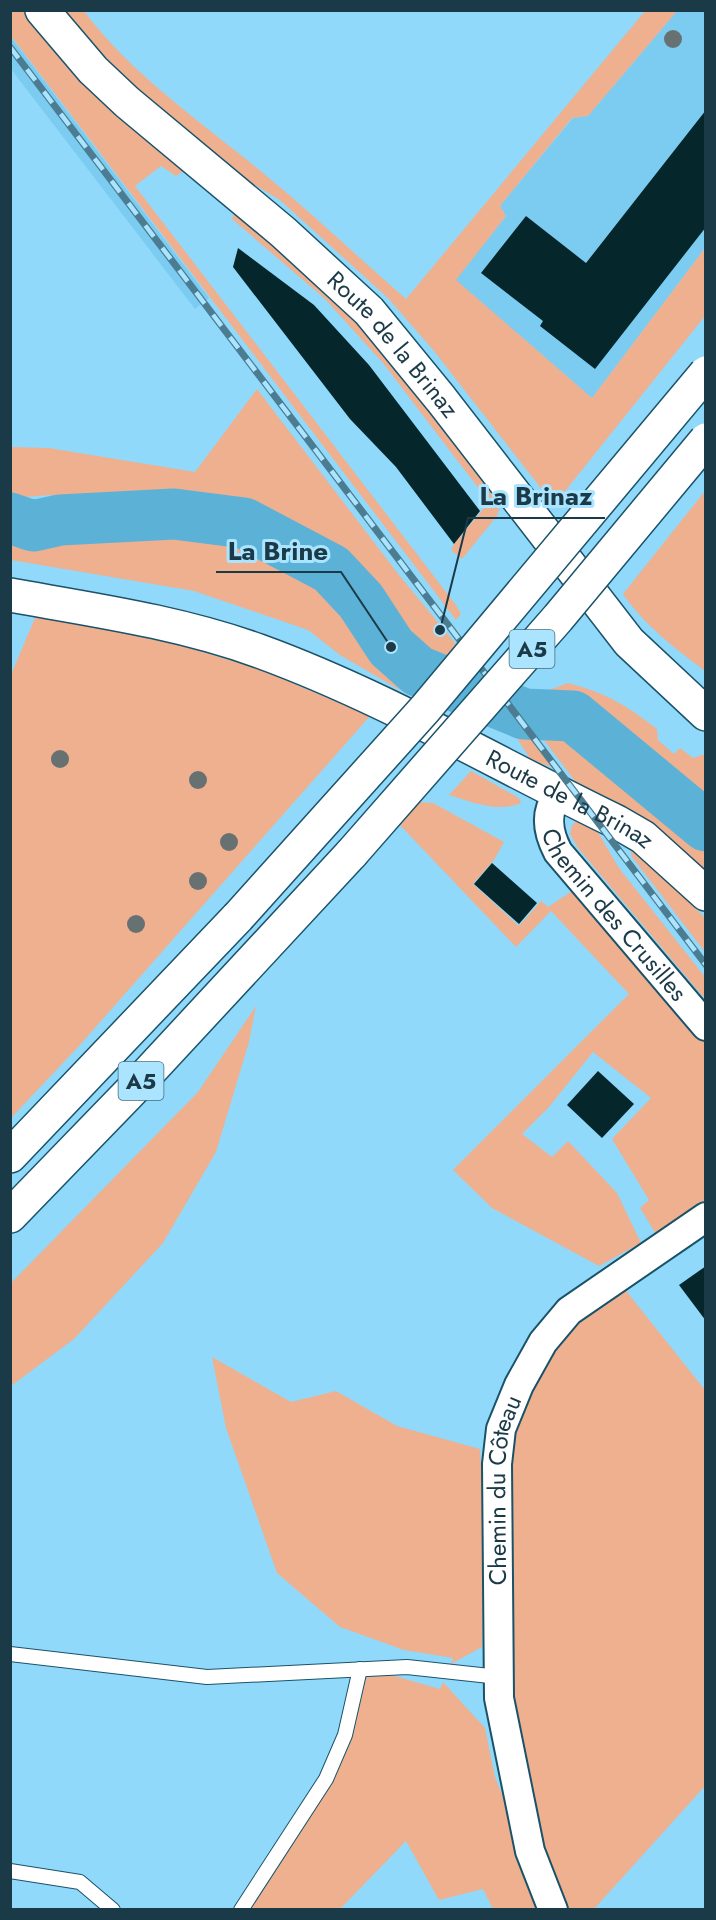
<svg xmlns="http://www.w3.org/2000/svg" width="716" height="1920" viewBox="0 0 716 1920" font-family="Jost,sans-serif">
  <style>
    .built { fill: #7bccf0 }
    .green { fill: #efb08f }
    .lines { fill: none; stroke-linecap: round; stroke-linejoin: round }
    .river { stroke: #5cb2d6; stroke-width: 51 }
    .building { fill: #05272c }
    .lane-casing { stroke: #1a5369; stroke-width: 16 }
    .street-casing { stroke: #1a5369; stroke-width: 32 }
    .secondary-casing { stroke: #1a5369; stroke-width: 36 }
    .highway-casing { stroke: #1a5369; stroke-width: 36 }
    .lane { stroke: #fff; stroke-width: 14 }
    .street { stroke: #fff; stroke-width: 28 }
    .secondary { stroke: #fff; stroke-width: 33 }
    .highway { stroke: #fff; stroke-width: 33 }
    .rail-casing { stroke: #4b7c91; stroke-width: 7 }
    .rail { stroke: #abe4ff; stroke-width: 4.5; stroke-dasharray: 14; stroke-linecap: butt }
    .highway-bridge-casing { stroke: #1a5369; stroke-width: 36; stroke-linecap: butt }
    .highway-bridge { stroke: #fff; stroke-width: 33 }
    .tree { fill: #687171 }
    .labels { text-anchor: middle; stroke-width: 6; stroke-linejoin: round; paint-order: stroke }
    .shield { fill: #abe4ff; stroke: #466d7e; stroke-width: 1.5 }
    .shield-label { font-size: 22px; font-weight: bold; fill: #1b3a47 }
    .street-label { font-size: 24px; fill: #1b3a47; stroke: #abe4ff }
    .leader { fill: none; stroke: #1b3a47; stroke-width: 2 }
    .callout-dot { fill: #1b3a47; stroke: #abe4ff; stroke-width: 2 }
    .callout-label { font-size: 26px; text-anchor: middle; font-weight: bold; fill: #1b3a47; stroke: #abe4ff; stroke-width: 6; stroke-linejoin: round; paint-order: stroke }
  </style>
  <rect width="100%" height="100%" fill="#90d9fa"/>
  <g class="built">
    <polygon points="677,11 705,11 705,248 592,398 455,280 506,216 500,206 573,118 588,116"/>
    <polygon points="10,36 209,298 195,309 11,69"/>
  </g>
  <g class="green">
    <polygon points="11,11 25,11 183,166 184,171 176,176 161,166 135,186 456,605 461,614 456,620 11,36"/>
    <path d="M 57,11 L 84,11 C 133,77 206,125 269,178 C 316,217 360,259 406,299 L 645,11 L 677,11 L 588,116 L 572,118 L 500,206 L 506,216 L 456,280 L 592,398 L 705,248 L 705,316 L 554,505 L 434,351 L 388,298 L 280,200 L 231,171 L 109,72 Z"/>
    <polygon points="235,210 332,292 396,362 496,497 500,506 497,516 462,559 451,550 454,544 489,502 383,363 324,298 232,219"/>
    <polygon points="257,389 399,575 469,660 449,682 417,660 348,570 294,536 228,512 51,495 11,498 11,447 49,448 195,472"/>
    <path d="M 705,491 L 705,671 C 676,649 644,625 623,594 Z"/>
    <polygon points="11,527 47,532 111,530 168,533 227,542 307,574 409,676 400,690 340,655 308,630 194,591 11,560"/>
    <polygon points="37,613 166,641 257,668 370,716 79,1046 11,1118 10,677"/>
    <path d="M 568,683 C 606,693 626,705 657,729 L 658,740 L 674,754 L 680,748 L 693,758 L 705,754 L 705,869 L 631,814 L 575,781 L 528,719 L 571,723 L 681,808 L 574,714 L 522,709 L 538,694 Z"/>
    <polygon points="516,718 554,768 531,760 509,726"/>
    <path d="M 471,771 L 519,798 L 521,803 C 497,813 472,802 449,795 Z"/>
    <polygon points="418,802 433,803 504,842 494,860 473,884 519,926 541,901 548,907 572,891 705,1042 706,1199 656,1234 640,1208 649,1200 612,1139 651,1098 593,1052 549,1107 522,1134 552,1157 568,1141 617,1193 641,1243 599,1266 492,1208 453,1170 629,994 551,911 516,947 397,822"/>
    <polygon points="581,818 593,824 619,868 705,977 705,999 578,848 570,834 572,825"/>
    <polygon points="630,847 645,856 705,918 705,952 632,857"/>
    <polygon points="256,1006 249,1042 216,1152 163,1243 74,1339 11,1386 11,1283 198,1092"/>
    <polygon points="623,1287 705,1390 705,1786 594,1909 568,1909 543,1843 515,1748 510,1691 508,1500 512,1445 524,1402 561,1336"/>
    <polygon points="212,1357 291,1402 336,1391 397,1426 480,1449 484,1514 482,1647 451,1664 453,1658 404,1650 340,1627 277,1573 226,1428"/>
    <polygon points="363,1672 391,1675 440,1689 443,1682 485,1728 495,1777 548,1909 493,1909 483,1889 439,1900 406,1841 340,1909 245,1910 329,1781"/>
  </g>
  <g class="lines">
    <polyline class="river" points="10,518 33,526 60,520 174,514 244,523 331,569 361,601 391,647 418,671 524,714 573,716 706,826"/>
  </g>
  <g class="building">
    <polygon points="706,110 706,227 595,369 540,326 543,321 481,273 526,216 586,263"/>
    <polygon points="238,248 314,305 369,365 480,511 454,544 396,467 350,419 233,267"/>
    <polygon points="492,863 537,903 519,924 474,884"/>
    <polygon points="598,1071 634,1104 602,1138 567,1105"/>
    <polygon points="706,1266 706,1321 679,1285"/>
  </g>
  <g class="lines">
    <defs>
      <g id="lane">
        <polyline points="10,1654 207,1677 407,1667 499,1677"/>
        <polyline points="10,1871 80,1882 113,1910"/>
        <polyline points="241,1910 326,1779 345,1735 360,1669"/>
      </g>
      <g id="street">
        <path id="s1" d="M 558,795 C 544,813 548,833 558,852 L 706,1026"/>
        <path id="s2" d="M 553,1910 L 530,1851 L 499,1698 L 497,1464 L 501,1429 L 519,1385 L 543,1342 L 569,1311 L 706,1217"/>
      </g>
      <g id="secondary">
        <path id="s3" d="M 42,10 L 93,70 L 127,102 L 283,232 L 369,311 L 441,399 L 629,642 L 706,714"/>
        <path id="s4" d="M 10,595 C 94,610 179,622 259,651 C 383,696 499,765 617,822 L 643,837 L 706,894"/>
      </g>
      <g id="highway">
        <polyline points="10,1156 238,917"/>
        <polyline points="10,1216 134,1088 352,853"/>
      </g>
    </defs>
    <use href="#lane" class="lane-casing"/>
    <use href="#street" class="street-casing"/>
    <use href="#secondary" class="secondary-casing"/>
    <use href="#highway" class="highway-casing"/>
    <use href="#lane" class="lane"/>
    <use href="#street" class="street"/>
    <use href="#secondary" class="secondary"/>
    <use href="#highway" class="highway"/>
    <defs>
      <polyline id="rail" points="10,47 706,965"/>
    </defs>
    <use href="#rail" class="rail-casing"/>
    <use href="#rail" class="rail"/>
    <defs>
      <g id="highway-bridge">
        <polyline points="352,853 558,618 706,440"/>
        <polyline points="238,917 425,709 706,373"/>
      </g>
    </defs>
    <use href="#highway-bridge" class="highway-bridge-casing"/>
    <use href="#highway-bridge" class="highway-bridge"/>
  </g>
  <g class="tree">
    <circle cx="673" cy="39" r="9"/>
    <circle cx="60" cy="759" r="9"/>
    <circle cx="198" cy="780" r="9"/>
    <circle cx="229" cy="842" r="9"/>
    <circle cx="198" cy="881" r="9"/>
    <circle cx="136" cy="924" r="9"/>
  </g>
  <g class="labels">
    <g class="shield">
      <rect x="509.5" y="630" width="45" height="38" rx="4.5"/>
      <rect x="118.5" y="1062" width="45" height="38" rx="4.5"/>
    </g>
    <g class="shield-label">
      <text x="532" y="657">A5</text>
      <text x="141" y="1089">A5</text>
    </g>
    <g class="street-label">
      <text dy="8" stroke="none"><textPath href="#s3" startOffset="486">Route de la Brinaz</textPath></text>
      <text dy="8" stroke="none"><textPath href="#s4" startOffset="600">Route de la Brinaz</textPath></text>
      <text dy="8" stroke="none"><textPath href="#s1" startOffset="144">Chemin des Crusilles</textPath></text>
      <text dy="8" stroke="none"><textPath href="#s2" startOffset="428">Chemin du Côteau</textPath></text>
    </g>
  </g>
  <path class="leader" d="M440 630L468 518H605M391 647L341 572H216"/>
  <g class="callout-dot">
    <circle cx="440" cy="630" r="6"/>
    <circle cx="391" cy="647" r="6"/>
  </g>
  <g class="callout-label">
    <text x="536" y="505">La Brinaz</text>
    <text x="278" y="560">La Brine</text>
  </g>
  <rect width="716" height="1920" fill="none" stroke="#1b3a47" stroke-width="24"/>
</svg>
